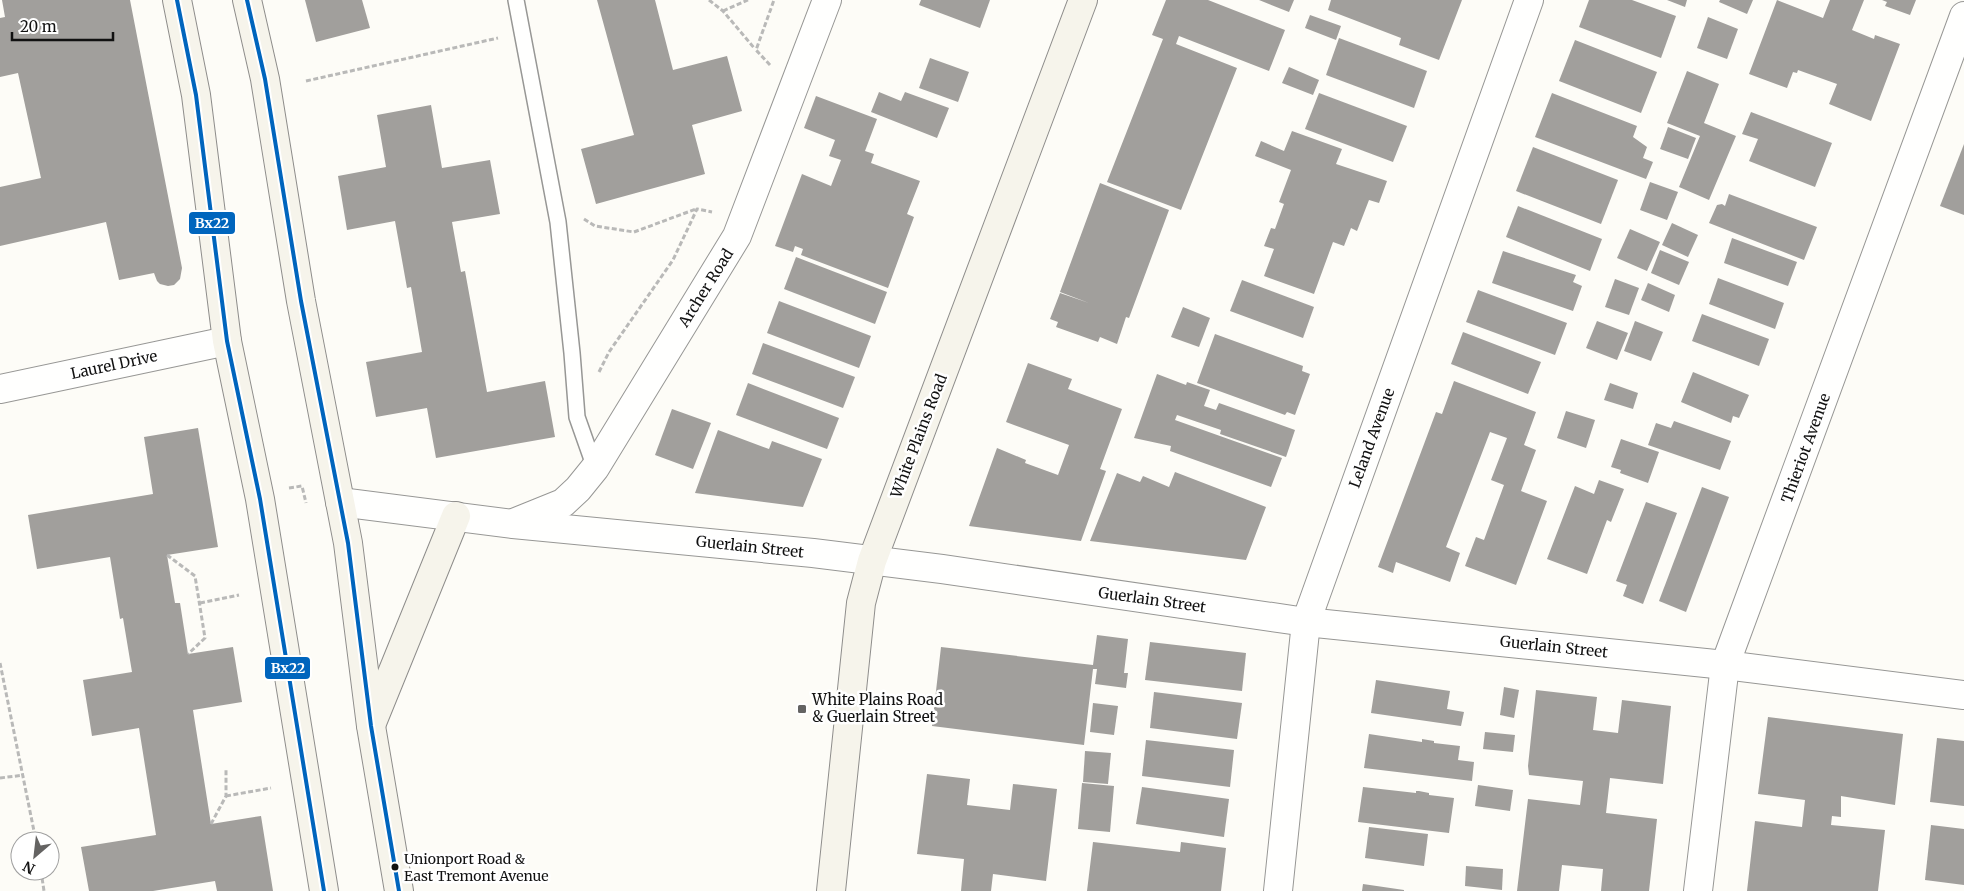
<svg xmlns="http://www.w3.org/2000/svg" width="1964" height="891" viewBox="0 0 1964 891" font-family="Merriweather,serif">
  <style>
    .building { fill: #a19f9c }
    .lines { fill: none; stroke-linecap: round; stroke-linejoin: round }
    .lane-casing { stroke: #979795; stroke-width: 18 }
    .street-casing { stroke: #979795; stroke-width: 30 }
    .secondary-casing { stroke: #8e8d8b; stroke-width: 30 }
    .path { stroke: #b9b9b8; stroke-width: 3; stroke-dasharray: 5 2.5; stroke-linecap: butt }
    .lane { stroke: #fffffe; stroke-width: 15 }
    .street { stroke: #fffffe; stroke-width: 28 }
    .secondary { stroke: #f6f4eb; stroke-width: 28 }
    .bus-1-casing { stroke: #fff; stroke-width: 8 }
    .bus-1 { stroke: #0065bd; stroke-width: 4 }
    .poi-dot { fill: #646362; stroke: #fff; stroke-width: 2 }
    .bus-dot { fill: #111; stroke: #fff; stroke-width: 2 }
    .labels { text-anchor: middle; stroke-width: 5; stroke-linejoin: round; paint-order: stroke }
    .bus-label { font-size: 14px; fill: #111; stroke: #fff; text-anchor: start }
    .street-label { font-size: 15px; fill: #111; stroke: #fff }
    .poi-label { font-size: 15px; fill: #111; stroke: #fff; text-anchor: start }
    .line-badge { stroke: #fff; stroke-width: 2 }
    .badge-label { font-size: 14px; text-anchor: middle; font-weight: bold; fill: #fff }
  </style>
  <rect width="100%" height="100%" fill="#fdfcf7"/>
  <g class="building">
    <polygon points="2,0 130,0 182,268 180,279 174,285 168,286 160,284 157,281 154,273 119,280 106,222 0,246 0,187 41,178 18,73 0,77 0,18 5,17"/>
    <polygon points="305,0 362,0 370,28 316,42"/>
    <polygon points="597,0 655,0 673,70 727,56 742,111 692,125 705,174 596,204 581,149 634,135"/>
    <polygon points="921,0 990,0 980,28 919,5"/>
    <polygon points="1166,0 1208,0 1285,30 1269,71 1179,36 1176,44 1237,68 1181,210 1107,182 1163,39 1152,35"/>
    <polygon points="1259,0 1294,0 1289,12"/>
    <polygon points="1331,0 1462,0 1439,60 1399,45 1401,38 1328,10"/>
    <polygon points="1589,0 1632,0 1676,16 1661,58 1579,27"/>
    <polygon points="1667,0 1687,0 1685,7"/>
    <polygon points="1720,0 1753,0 1747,14 1719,2"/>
    <polygon points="1777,0 1823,18 1830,0 1864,0 1852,30 1874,39 1875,35 1900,44 1871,121 1829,104 1837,84 1798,70 1797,73 1793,72 1787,88 1749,74"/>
    <polygon points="1882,0 1916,0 1910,15 1885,6 1887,2"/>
    <polygon points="1310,15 1341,26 1336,40 1305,28"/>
    <polygon points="1708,17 1738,29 1727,59 1697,48"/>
    <polygon points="1339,38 1427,71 1414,108 1326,75"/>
    <polygon points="1575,40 1657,72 1641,113 1559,81"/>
    <polygon points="930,58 969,72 958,102 919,88"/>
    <polygon points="1289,67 1319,80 1313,95 1282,83"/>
    <polygon points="1687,71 1719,84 1704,123 1736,136 1709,200 1679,187 1700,136 1667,123"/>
    <polygon points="879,92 901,101 905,92 949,108 937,138 871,112"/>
    <polygon points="1319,93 1407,126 1393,162 1305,129"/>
    <polygon points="1552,93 1637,126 1633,137 1647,147 1643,158 1653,162 1646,179 1535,137"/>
    <polygon points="816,96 877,119 865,151 874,154 871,163 920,181 907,214 914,217 888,288 801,255 803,249 795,246 793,252 775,246 802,174 831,186 841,160 829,156 835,140 804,128"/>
    <polygon points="431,105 442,168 490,160 500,214 452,222 461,272 465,271 487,392 545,381 555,437 436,458 427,408 376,417 366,362 422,352 411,287 407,288 395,221 347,230 338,176 386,167 377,115"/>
    <polygon points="1751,112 1832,143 1815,187 1749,161 1758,139 1742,134"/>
    <polygon points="1668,127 1696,138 1688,159 1660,149"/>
    <polygon points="1292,131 1342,149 1336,164 1387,181 1379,203 1369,200 1357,231 1351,228 1344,246 1333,242 1314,294 1264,276 1274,249 1264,246 1271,228 1275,229 1284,204 1279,202 1291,170 1255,156 1261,141 1284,151"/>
    <polygon points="1964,144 1964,215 1940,206"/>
    <polygon points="1533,147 1618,180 1601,224 1516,191"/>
    <polygon points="1650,182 1678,192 1667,220 1640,210"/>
    <polygon points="1100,183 1169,210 1129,318 1126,317 1117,344 1100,337 1098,342 1056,327 1058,322 1050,319 1060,293 1089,303 1060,292"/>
    <polygon points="1729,194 1817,227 1804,260 1709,223 1717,205 1722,204 1725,206"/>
    <polygon points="1518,206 1602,239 1590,271 1506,237"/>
    <polygon points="1672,223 1698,235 1688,257 1662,245"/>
    <polygon points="1630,229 1660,242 1647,271 1617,258"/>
    <polygon points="1732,238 1797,262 1788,286 1724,263"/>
    <polygon points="1660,250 1689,262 1679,285 1651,273"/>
    <polygon points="1503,251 1576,275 1573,282 1582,286 1573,311 1492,283"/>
    <polygon points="796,257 887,292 875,324 784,289"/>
    <polygon points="1718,278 1784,303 1775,329 1709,304"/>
    <polygon points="1615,279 1639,288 1629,315 1605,307"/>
    <polygon points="1242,280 1314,307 1303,338 1230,311"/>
    <polygon points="1648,283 1675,295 1669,312 1641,300"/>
    <polygon points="1478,290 1567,323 1555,355 1466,322"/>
    <polygon points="779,301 871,336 859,368 767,333"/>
    <polygon points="1183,307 1210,318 1199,347 1171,337"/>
    <polygon points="1702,314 1769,339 1759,366 1692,341"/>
    <polygon points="1597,321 1628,333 1617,360 1586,348"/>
    <polygon points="1635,321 1663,332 1651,361 1624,351"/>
    <polygon points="1463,332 1541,362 1528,394 1451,364"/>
    <polygon points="1215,334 1303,366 1302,371 1310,374 1295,415 1287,412 1285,415 1197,383"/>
    <polygon points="763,343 855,377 843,408 752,374"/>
    <polygon points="1028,363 1072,379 1068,389 1122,409 1100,469 1106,471 1081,541 969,526 997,448 1026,460 1025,463 1058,475 1069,445 1006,422"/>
    <polygon points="1693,372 1749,395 1739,418 1733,416 1731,423 1681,402"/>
    <polygon points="1157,374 1186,385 1187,382 1210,390 1204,406 1216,410 1219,403 1295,430 1286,457 1220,434 1221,430 1177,415 1175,420 1282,458 1271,487 1170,451 1171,446 1134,438"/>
    <polygon points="1454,381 1536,412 1524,445 1536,450 1521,491 1547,501 1516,585 1465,566 1476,537 1484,540 1504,485 1491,480 1507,438 1490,432 1446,547 1460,553 1450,582 1396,562 1393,573 1378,567 1436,412 1442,414"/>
    <polygon points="748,383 839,418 827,449 736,415"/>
    <polygon points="1610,383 1638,393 1633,409 1604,400"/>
    <polygon points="672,409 711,423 693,469 655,455"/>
    <polygon points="1566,411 1595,420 1586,448 1557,438"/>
    <polygon points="1674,421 1731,441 1720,470 1648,445 1656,423 1671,428"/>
    <polygon points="198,428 218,547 167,555 175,603 180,603 188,654 233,647 242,702 193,710 211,824 261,816 273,891 217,891 215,881 153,891 89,891 81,847 156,835 139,728 92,736 83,680 132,672 123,618 120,619 110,557 37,569 28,515 153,494 144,437"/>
    <polygon points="718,430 769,449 772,441 822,459 803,507 695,493"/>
    <polygon points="1621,439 1659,452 1648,483 1620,473 1621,470 1611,467"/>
    <polygon points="1175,472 1266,507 1246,560 1090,541 1117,473 1140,482 1143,476 1169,487"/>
    <polygon points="1599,480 1624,489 1611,522 1607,520 1587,574 1547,559 1575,486 1594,494"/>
    <polygon points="1702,487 1729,497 1686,612 1659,601"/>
    <polygon points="1646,502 1677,513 1643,604 1623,596 1627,585 1616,581"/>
    <polygon points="1097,635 1128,639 1124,673 1128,673 1126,688 1095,684 1097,669 1093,669 1084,745 932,726 941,647 1093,665"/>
    <polygon points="1150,642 1246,653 1242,691 1145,680"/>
    <polygon points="1376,680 1450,691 1447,709 1464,712 1461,726 1371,713"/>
    <polygon points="1504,687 1519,690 1514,718 1500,715"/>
    <polygon points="1536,690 1597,697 1593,730 1618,733 1622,700 1671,706 1663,784 1610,778 1606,813 1657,819 1649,891 1601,891 1603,869 1562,865 1559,891 1517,891 1528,799 1580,805 1583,781 1529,775 1528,766"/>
    <polygon points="1154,692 1242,703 1237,739 1150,728"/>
    <polygon points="1093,703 1118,706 1114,735 1090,732"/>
    <polygon points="1768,717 1903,734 1895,805 1841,796 1841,817 1832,816 1831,825 1885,830 1878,891 1747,891 1755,821 1802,827 1805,800 1758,794"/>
    <polygon points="1485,732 1515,735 1513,752 1483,749"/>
    <polygon points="1369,734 1422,742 1422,739 1434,741 1434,743 1460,746 1458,760 1474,762 1472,781 1364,768"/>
    <polygon points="1937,738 1964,741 1964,806 1930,802"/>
    <polygon points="1146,740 1234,750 1230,787 1142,776"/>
    <polygon points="1085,751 1111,753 1108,784 1083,782"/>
    <polygon points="927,774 970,779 967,805 1010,810 1013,784 1057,789 1046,881 993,874 991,891 961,891 964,859 917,854"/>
    <polygon points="1082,783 1114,786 1110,832 1078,829"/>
    <polygon points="1478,785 1513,790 1510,811 1475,806"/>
    <polygon points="1142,787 1229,799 1224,837 1136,824"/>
    <polygon points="1363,787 1416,793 1416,791 1419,791 1429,793 1429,795 1454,798 1449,833 1358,822"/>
    <polygon points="1931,825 1964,829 1964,885 1925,880"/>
    <polygon points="1369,827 1428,834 1424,866 1365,858"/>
    <polygon points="1093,842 1180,852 1181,842 1226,848 1221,891 1087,891"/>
    <polygon points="1466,866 1503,869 1502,890 1465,886"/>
    <polygon points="1363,884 1404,890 1404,891 1362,891"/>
  </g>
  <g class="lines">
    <defs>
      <polyline id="lane" points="516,0 558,222 572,353 577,417 595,468"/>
      <g id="street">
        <polyline points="0,389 227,341"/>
        <polyline points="340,502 513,524 813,553 942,569 1306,622 1725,665 1964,695"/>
        <polyline points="516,522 563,503 578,489 595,468 737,236 827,0"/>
        <polyline points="1278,891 1306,622 1529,0"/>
        <polyline points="1698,891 1725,665 1964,16"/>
      </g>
      <g id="secondary">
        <polyline points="177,0 196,95 227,341 260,499 324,891"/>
        <polyline points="247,0 265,79 301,301 348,543 371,726 399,891"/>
        <polyline points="371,725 456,516"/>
        <polyline points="831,891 861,603 872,561 1083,0"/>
      </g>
    </defs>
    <use href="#lane" class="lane-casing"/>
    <use href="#street" class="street-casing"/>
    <use href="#secondary" class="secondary-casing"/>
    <g class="path">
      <polyline points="709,0 723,11 755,49"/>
      <polyline points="723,11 748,0"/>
      <polyline points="770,65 756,50 774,0"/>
      <polyline points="306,81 498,38"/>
      <polyline points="584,219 595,226 634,232 696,209"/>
      <polyline points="599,372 609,352 673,260 697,209 712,212"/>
      <polyline points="289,488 302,486 306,503"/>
      <polyline points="167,555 195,576 205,638 188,654"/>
      <polyline points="200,603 239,595"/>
      <polyline points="0,663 36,841"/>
      <polyline points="0,778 24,775"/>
      <polyline points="226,796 271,788"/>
      <polyline points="211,824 226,796 226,770"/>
      <polyline points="41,871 44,891"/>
    </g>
    <use href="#lane" class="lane"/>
    <use href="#street" class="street"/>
    <use href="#secondary" class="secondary"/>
    <defs>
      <g id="bus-1">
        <polyline points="177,0 196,95 227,341 260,499 324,891"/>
        <polyline points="247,0 265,79 301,301 348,543 371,726 399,891"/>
      </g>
    </defs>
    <use href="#bus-1" class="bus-1-casing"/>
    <use href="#bus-1" class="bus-1"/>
  </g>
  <rect class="poi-dot" x="797" y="704" width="10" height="10" rx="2.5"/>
  <circle class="bus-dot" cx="395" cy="867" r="4.5"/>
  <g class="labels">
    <g class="bus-label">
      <text x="404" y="864">Unionport Road &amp;<tspan x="404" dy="17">East Tremont Avenue</tspan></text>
    </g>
    <g class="street-label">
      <text transform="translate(706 288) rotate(-58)" y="5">Archer Road</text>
      <text transform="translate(114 365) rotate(-12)" y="5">Laurel Drive</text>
      <text transform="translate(919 436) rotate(-69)" y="5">White Plains Road</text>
      <text transform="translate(1372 438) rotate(-70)" y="5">Leland Avenue</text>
      <text transform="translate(1806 448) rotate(-70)" y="5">Thieriot Avenue</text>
      <text transform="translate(750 547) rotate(6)" y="5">Guerlain Street</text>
      <text transform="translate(1152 600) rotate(8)" y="5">Guerlain Street</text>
      <text transform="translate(1554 647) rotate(6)" y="5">Guerlain Street</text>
    </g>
    <g class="poi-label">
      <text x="812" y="705">White Plains Road<tspan x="812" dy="17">&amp; Guerlain Street</tspan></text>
    </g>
  </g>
  <g class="line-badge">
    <rect x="188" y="211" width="48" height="24" rx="5" fill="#0065bd"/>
    <rect x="264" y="656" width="47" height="24" rx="5" fill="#0065bd"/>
  </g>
  <g class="badge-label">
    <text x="212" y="228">Bx22</text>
    <text x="288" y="673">Bx22</text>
  </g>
  <g transform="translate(35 856) rotate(208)"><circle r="24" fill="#ffffff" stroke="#a0a0a0"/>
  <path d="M0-4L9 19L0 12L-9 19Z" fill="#646362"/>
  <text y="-8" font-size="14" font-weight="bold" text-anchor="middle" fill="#111111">N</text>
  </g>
  <path d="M12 32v8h101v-8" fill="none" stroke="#111111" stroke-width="2.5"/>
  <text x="20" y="32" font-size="15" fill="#111111" stroke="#ffffff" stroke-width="4" paint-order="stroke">20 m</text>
</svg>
